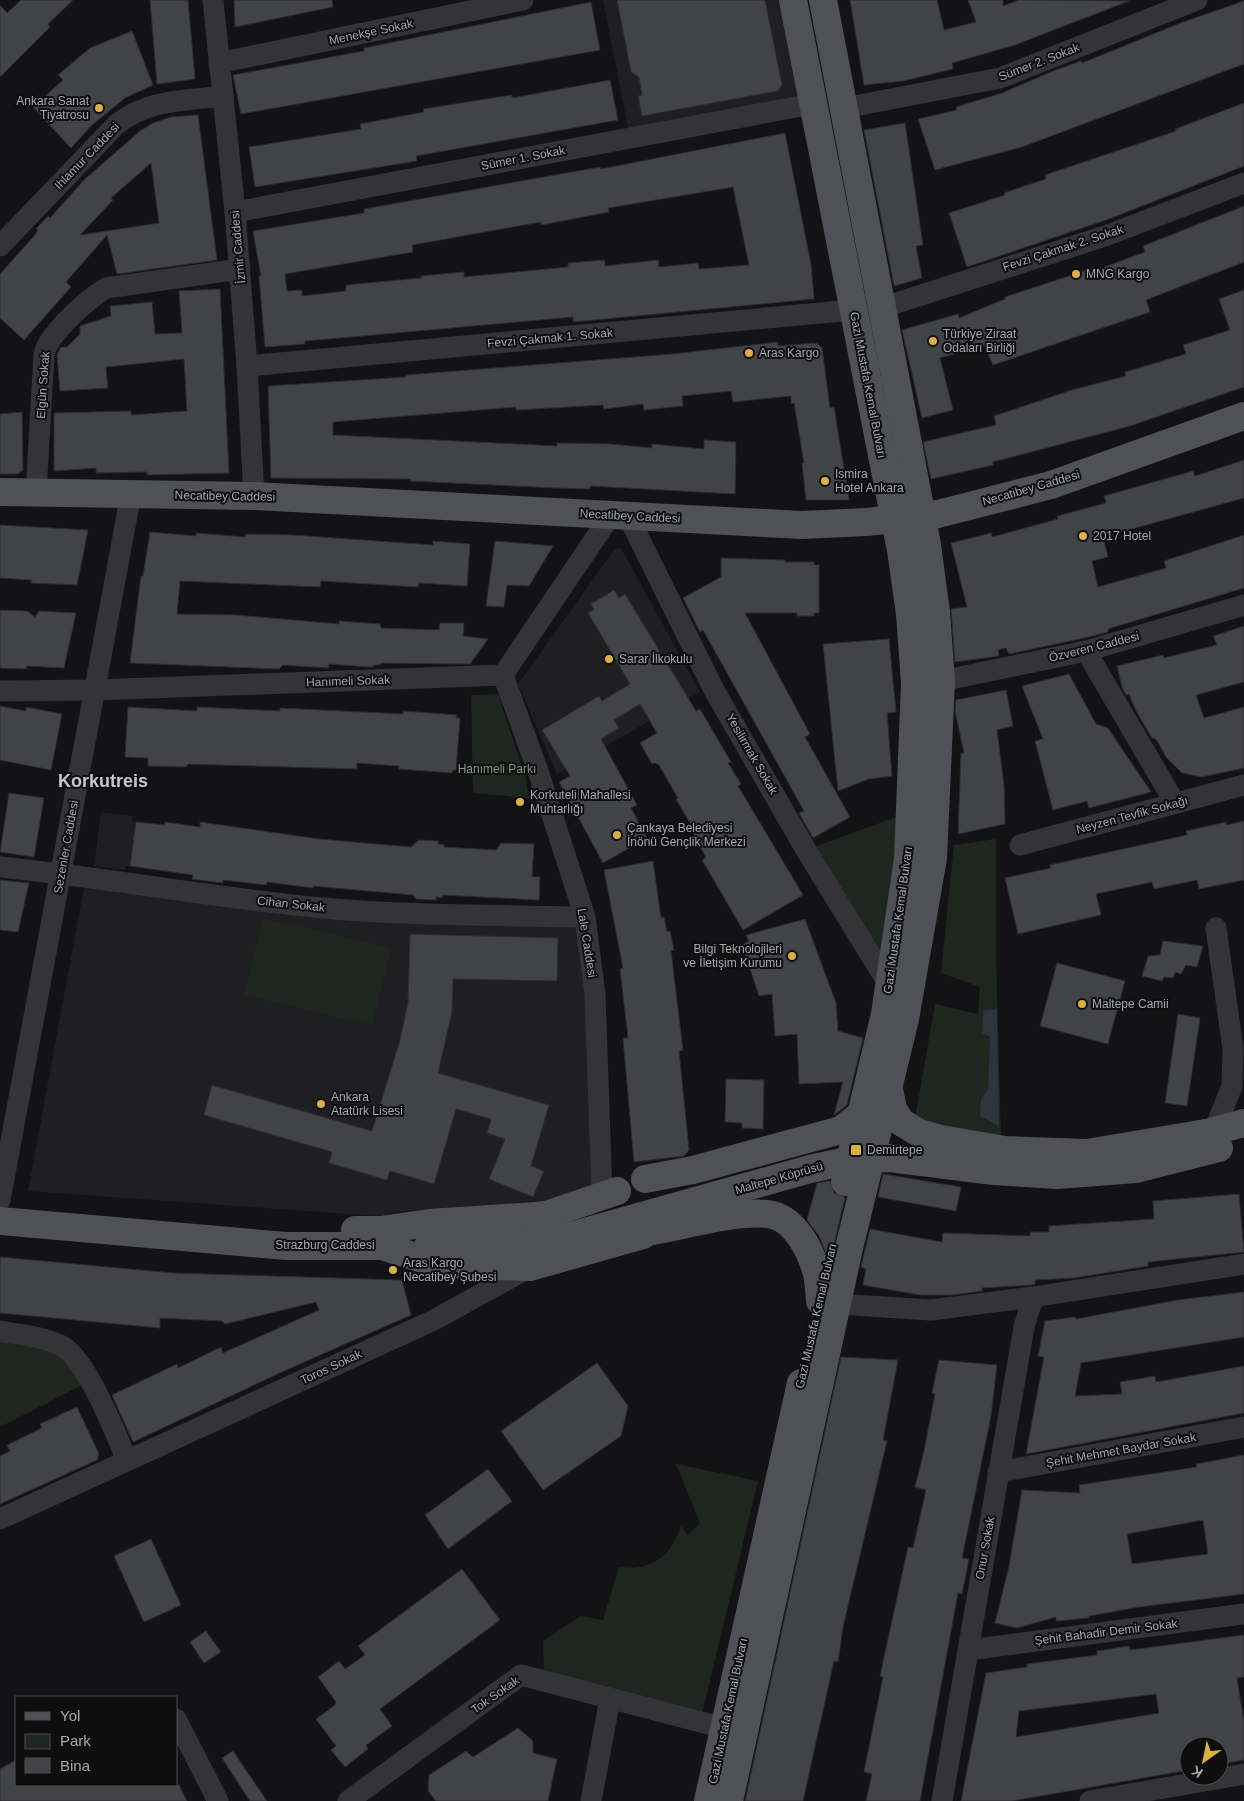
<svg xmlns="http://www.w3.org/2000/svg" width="1244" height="1801" viewBox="0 0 1244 1801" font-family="Helvetica,sans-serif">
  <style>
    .built { fill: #1f1f21 }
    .green { fill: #1f2620 }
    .water { fill: #2d343b }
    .building { fill: #424347; stroke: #2d2d30; fill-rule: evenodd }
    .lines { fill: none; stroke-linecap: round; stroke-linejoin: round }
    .minor { stroke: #343438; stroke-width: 21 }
    .major { stroke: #505157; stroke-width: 28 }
    .major-bridge { stroke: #505157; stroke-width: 28 }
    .poi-dot { fill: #dcb043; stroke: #0e0e0f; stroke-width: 2 }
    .labels { text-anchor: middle; stroke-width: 4; stroke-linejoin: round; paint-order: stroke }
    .street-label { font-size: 12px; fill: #a6a9b3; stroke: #0e0e0f }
    .poi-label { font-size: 12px; fill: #a6a9b3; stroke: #0e0e0f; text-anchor: start }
    .park-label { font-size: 12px; fill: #7f9c82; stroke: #0e0e0f }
    .district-label { font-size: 18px; font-weight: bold; fill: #c6c8cf; stroke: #0e0e0f }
  </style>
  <rect width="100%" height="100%" fill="#131214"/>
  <g class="built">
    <polygon points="603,0 793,0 812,104 630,138"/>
    <polygon points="621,548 700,692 557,774 518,684 615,549"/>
    <polygon points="101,812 132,816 132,821 136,822 130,866 126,866 125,870 94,866"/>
    <polygon points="86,877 228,898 585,917 601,1183 549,1200 405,1211 377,1216 28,1191"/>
  </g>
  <g class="green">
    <polygon points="498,694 526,779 529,798 473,793 471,695"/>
    <polygon points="910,812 889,985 806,850"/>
    <polygon points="996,839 996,957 1001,1136 914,1125 935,1004 978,1014 980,987 941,973 954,845"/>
    <polygon points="263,918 391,948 372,1025 244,995"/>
    <polygon points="0,1331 49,1341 90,1381 0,1427"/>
    <path d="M 676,1464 L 758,1481 L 702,1714 L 544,1674 L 543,1641 L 581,1616 L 603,1620 L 619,1567 C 652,1571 671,1557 681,1526 L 688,1535 L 700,1523 Z"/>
  </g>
  <polygon class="water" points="997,1009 999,1126 980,1116 981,1098 988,1090 990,1037 982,1033 983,1011"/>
  <g class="building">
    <polygon points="21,0 73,0 48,24 50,27 0,77 0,5 7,13"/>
    <polygon points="150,0 188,0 195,79 157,84"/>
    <polygon points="234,0 332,0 333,7 235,27"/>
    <polygon points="617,0 765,0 782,85 778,91 642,116 638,96 642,95 639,77 631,72"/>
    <polygon points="850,0 937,0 944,30 976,22 968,0 1003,0 1003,6 1019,0 1129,1 1015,45 952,63 953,69 903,81 864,85"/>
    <polygon points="1244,1 1244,64 1022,147 935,170 918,119 957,110 956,107 1002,93 1053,71 1081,61 1082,63 1183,22"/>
    <polygon points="591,2 600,50 241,114 233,75 364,51 364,48"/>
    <polygon points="132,31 153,85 125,98 92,125 71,148 33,107 63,80 58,75 90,48"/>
    <polygon points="610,80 618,120 416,156 417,161 255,187 249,147 361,129 360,124 424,112 423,109 512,95 512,98"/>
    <polygon points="1244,103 1244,166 1109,219 967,267 949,213 1005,195 1004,193 1046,179 1045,175 1176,131 1175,129"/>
    <path d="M 198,115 L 217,260 L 117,274 L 107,235 L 66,282 L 71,287 L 24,340 L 0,318 L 0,274 L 34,236 L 38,230 L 36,229 L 48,216 L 50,218 L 85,179 L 140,131 L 153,123 L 171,117 ZM 151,163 L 159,223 L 80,235 L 113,200 L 111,198 Z"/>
    <polygon points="905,123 923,245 916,246 922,278 894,286 864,130"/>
    <path d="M 785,133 L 811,264 L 814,299 L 573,322 L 573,317 L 351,337 L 305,341 L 305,344 L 265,347 L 259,276 L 261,276 L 253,231 L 364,213 L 364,209 L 600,167 L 601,169 ZM 733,187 L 749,265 L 699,269 L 698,263 L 659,267 L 658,260 L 605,266 L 605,260 L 568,263 L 568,267 L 464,277 L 464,272 L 421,276 L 421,278 L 346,285 L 346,291 L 302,296 L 302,290 L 287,291 L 285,274 L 413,252 L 412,245 L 541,222 L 541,225 L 609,212 L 608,208 Z"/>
    <polygon points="1244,206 1244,262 1146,300 1150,312 993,365 984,345 940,358 953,410 922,418 902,330 958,314 959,318 1005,299 1005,297 1093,268 1094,271 1145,252 1143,246"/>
    <polygon points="220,289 229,473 147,475 147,472 96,473 96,468 54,471 54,413 131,411 131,415 187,411 184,359 106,367 108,388 60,391 57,354 61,347 67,347 80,334 80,326 111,316 110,306 152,302 155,334 182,333 179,291"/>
    <polygon points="1244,290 1244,387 1130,426 993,462 993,465 931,479 923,442 996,425 994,416 1072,390 1126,376 1125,372 1186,354 1183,345 1230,330 1219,299"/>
    <polygon points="778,342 778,346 813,343 818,344 822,348 830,408 834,407 849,500 806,500 802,463 804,463 794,403 791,404 791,396 733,402 731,391 682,396 683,406 644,410 643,404 604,409 603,405 516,410 516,407 333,422 333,435 557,446 557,443 610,444 652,448 652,444 704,449 704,440 736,442 735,494 590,486 590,489 556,488 410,481 411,479 271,478 268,386 406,377 406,375 672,354"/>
    <polygon points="22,412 23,470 18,474 0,474 0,414"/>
    <polygon points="1244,460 1244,498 1103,537 1108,557 1092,561 1098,587 1166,568 1164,561 1244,535 1244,588 1108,629 1108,632 1084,638 1009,654 1006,648 998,650 999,656 955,662 951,609 967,607 951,543 991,533 992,537 1058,519 1057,516 1106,503 1104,496 1193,471 1195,476"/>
    <polygon points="0,525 88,530 77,585 31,583 32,580 0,578"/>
    <polygon points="150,532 196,536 196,533 245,537 246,534 293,535 433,545 433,541 470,544 467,586 419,583 418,587 321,581 320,587 180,581 177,614 236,615 339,624 339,621 380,624 381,628 439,630 440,623 464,623 463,636 488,639 470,664 381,663 380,665 374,665 373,667 368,667 329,664 328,668 283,665 279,669 130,663 141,576 143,576"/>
    <polygon points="495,541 553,546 529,586 507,585 504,607 486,606"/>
    <polygon points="721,558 785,560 785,562 814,562 814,565 819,565 819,613 814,613 814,616 797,616 797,613 745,613 810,734 805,737 850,817 813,838 799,813 804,811 703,630 700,632 683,598 721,577"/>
    <polygon points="614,590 619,598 625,594 696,711 700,709 731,762 728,763 741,784 738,786 803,895 743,930 702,860 706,857 689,827 690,823 676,799 678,798 659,765 655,763 652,764 640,743 657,733 640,704 614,720 619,728 601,739 637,805 631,808 647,838 603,863 559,782 570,776 542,730 599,696 602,701 630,684 588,613 594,610 591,604"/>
    <polygon points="0,610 27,611 35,617 39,611 76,613 64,668 27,666 26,669 0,668"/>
    <polygon points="1244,626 1244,682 1196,695 1204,718 1244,707 1244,768 1202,777 1182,773 1166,757 1156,739 1152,738 1136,711 1129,694 1126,695 1122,687 1117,666 1163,655 1164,658 1217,645 1213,636"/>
    <polygon points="889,639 896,712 887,713 892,776 869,779 838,791 823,644"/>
    <polygon points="1069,674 1096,724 1108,728 1151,792 1089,808 1087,801 1053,810 1035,741 1043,739 1022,686"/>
    <polygon points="1006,690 1013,726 997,730 1004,785 1005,824 958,834 961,753 964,753 955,711 956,700"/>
    <polygon points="0,706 26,711 26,707 62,714 51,770 0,760"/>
    <polygon points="128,707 197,711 197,707 280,711 280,708 403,714 403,711 457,715 456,718 460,718 456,770 453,770 452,773 399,769 399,766 357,763 357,769 188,764 186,767 148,766 148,758 125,757"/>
    <polygon points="9,793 44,798 34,857 0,852"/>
    <polygon points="1244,821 1244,880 1199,889 1197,880 1154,889 1152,882 1096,894 1101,915 1018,934 1005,878 1051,868 1050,865 1187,835 1186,831 1226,822 1226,825"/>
    <polygon points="136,822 165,825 165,822 200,827 200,822 319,839 411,847 419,840 438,841 438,844 444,845 444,847 496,850 501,843 534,844 532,877 540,877 539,900 442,895 442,898 436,897 436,900 416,899 413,895 313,886 313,888 267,882 266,885 223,880 223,883 192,879 193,875 130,866"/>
    <polygon points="653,861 661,918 664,917 667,932 670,931 674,950 671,951 683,1050 679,1051 689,1150 684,1156 634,1162 623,1038 628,1038 620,969 623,968 604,870"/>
    <polygon points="0,880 29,883 18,932 0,930"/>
    <polygon points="805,919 836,1003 838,1031 863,1038 847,1105 834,1115 843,1082 799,1084 797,1034 775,1036 772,994 759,996 742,945 749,941 746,935"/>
    <polygon points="410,934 558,938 557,981 453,979 452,1012 438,1073 549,1105 531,1166 544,1171 533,1197 489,1179 505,1139 487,1133 491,1119 456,1109 434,1184 390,1171 387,1180 329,1163 332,1152 204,1115 212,1085 372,1131 400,1040 408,1003"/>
    <polygon points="1163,941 1203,946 1197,967 1186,965 1181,974 1175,972 1173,978 1164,977 1162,981 1142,976 1148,956 1160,955"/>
    <polygon points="1057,963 1125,981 1108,1044 1040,1026"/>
    <polygon points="1178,1014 1200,1018 1187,1106 1165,1103"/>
    <polygon points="726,1079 764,1080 763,1129 742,1128 742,1123 725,1122"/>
    <polygon points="883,1174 961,1187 956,1211 878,1197"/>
    <polygon points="830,1181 834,1193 845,1197 831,1258 828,1258 819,1236 807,1220 817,1183"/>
    <polygon points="1239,1194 1244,1252 1148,1262 1148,1266 1074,1278 1035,1280 1035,1284 1031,1285 982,1288 982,1291 952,1295 920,1295 863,1285 866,1269 861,1267 870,1229 942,1242 943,1233 1030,1236 1030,1232 1049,1232 1049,1226 1154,1219 1153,1201"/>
    <polygon points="0,1257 173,1273 402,1280 411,1315 284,1371 133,1442 112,1395 177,1364 178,1368 221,1347 223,1353 319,1310 316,1302 225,1324 222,1321 160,1318 160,1328 0,1313"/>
    <polygon points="1244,1292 1244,1337 1081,1363 1075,1396 1122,1394 1120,1382 1155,1376 1156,1382 1244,1366 1244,1413 1026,1454 1044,1357 1038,1356 1045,1321 1075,1317 1076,1319 1178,1300"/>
    <polygon points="841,1357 898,1360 883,1440 887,1441 843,1627 838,1662 834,1661 803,1801 745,1801"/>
    <polygon points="939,1360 997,1365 991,1416 962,1558 969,1559 962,1594 958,1593 920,1801 866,1801 872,1774 864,1772 883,1677 880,1676 908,1547 913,1548 926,1490 915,1487 924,1451 935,1394 932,1393"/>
    <polygon points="597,1363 628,1406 621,1436 543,1490 501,1431"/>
    <polygon points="77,1407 99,1454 97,1460 0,1504 0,1456 10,1451 7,1445 42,1428 40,1424"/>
    <path d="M 1244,1455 L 1244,1594 L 1139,1607 L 1089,1616 L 1089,1618 L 1056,1621 L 1056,1617 L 1017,1628 L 995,1623 L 1009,1566 L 1022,1490 L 1080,1493 L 1079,1485 L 1197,1467 L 1196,1464 ZM 1203,1520 L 1208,1554 L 1132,1564 L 1127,1534 Z"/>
    <polygon points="488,1469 512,1501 448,1549 425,1515"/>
    <polygon points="151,1539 181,1605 144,1622 114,1556"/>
    <polygon points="462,1569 500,1620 380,1709 392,1726 366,1745 368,1749 345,1767 331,1750 336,1746 316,1719 335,1705 336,1702 318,1677 339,1661 345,1669 365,1655 358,1646"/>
    <polygon points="206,1631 221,1652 204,1663 190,1642"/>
    <path d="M 1244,1635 L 1244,1677 L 1237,1678 L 1244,1722 L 1244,1760 L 1219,1764 L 1219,1746 L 1189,1746 L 1189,1770 L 1012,1801 L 961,1801 L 986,1673 L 1027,1667 L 1027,1664 L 1097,1655 L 1097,1651 L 1129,1646 L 1130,1650 ZM 1156,1694 L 1159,1713 L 1016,1737 L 1019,1711 Z"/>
    <polygon points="518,1728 533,1741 533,1753 557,1759 548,1801 436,1801 428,1791 429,1775 466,1751 473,1757"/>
    <polygon points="233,1751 254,1782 267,1801 250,1801 242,1789 222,1758"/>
    <polygon points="16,1760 16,1785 179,1785 187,1801 0,1801 0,1769"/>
  </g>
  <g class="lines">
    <g class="minor">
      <polyline points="213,0 235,212 247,366 254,496"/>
      <polyline points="219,63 523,0"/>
      <polyline points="844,108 1000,78 1197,0"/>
      <polyline points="235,212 812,104"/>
      <path d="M 0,246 L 117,124 C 149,99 184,101 223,96"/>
      <polyline points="881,308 1105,236 1244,183"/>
      <polyline points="247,366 853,310"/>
      <path d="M 36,493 L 44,354 C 49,333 88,299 106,288 L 240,269"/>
      <polyline points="628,516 714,690 806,850 889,985"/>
      <polyline points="1086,651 1175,803"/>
      <polyline points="503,675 538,771 585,917 595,994 602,1195"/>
      <polyline points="503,675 611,515"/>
      <polyline points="941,681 1086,651 1244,605"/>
      <polyline points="0,691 95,690 503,675"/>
      <polyline points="1020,845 1244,785"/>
      <path d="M 0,867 C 108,878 215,898 323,908 C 410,916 497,915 585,917"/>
      <polyline points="1214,1131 1232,1086 1233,1049 1216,928"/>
      <polyline points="0,1200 131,494"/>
      <polyline points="837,1304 931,1310 1033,1297 1244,1264"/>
      <path d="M 0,1331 C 20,1335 42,1336 60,1345 C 87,1358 114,1431 127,1460"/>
      <polyline points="998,1472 1244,1427"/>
      <polyline points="0,1519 434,1320 530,1267"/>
      <polyline points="968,1650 1244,1614"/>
      <polyline points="176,1719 218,1801"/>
      <polyline points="348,1801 521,1675 724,1728"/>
      <polyline points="591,1801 610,1699"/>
      <polyline points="942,1801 1024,1327 1033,1297"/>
      <polyline points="1090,1801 1244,1774"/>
    </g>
    <g class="major">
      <polyline points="793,0 882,455"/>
      <polyline points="823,0 909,449"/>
      <polyline points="0,492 254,496 802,525 867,522 938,514 1051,485 1244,416"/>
      <polyline points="889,1090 893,1109 901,1122 919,1133 941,1139 1005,1150 1087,1153 1206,1133"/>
      <polyline points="1188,1138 1244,1123"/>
      <polyline points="1136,1169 1219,1148"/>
      <polyline points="645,1179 693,1170 841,1130 860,1115"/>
      <polyline points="845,1182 885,1014 908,859 915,683 910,614 901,550"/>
      <polyline points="0,1221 286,1246 382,1246 419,1258 461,1265 530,1267 643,1235"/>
      <polyline points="355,1230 380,1230 429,1223 535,1216 549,1214 617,1191"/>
      <path d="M 653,1231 C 684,1226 744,1208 773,1215 C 795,1221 809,1248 815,1267 C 819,1277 819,1290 820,1301"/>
      <polyline points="708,1801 801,1383"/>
      <polyline points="729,1801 849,1248 905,1019 933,858 941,681 936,612 927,545"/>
    </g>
    <g class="major-bridge">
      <polyline points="909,449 927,545"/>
      <polyline points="882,455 901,550"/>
      <polyline points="428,1246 519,1245 556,1240 810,1169 856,1159 890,1158 994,1171 1057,1175 1136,1169"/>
    </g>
  </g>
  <g class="poi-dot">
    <circle cx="99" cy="108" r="5"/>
    <circle cx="1076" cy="274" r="5"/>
    <circle cx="933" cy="341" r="5"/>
    <circle cx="749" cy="353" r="5"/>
    <circle cx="825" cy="481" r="5"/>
    <circle cx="1083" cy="536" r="5"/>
    <circle cx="609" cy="659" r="5"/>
    <circle cx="520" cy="802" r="5"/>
    <circle cx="617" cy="835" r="5"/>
    <circle cx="792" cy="956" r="5"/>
    <circle cx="1082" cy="1004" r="5"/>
    <circle cx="321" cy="1104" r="5"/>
    <rect x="850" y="1144" width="12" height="12" rx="2.5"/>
    <circle cx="393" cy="1270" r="5"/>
  </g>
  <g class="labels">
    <g class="street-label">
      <text transform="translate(371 32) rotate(-12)" y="4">Menekşe Sokak</text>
      <text transform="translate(1039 62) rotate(-21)" y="4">Sümer 2. Sokak</text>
      <text transform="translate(87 156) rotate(-46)" y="4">Ihlamur Caddesi</text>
      <text transform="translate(523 158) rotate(-11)" y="4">Sümer 1. Sokak</text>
      <text transform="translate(238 247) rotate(-95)" y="4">İzmir Caddesi</text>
      <text transform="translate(1063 248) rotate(-18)" y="4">Fevzi Çakmak 2. Sokak</text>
      <text transform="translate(550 338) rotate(-5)" y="4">Fevzi Çakmak 1. Sokak</text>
      <text transform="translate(43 385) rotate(-86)" y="4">Elgün Sokak</text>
      <text transform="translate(868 385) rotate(79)" y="4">Gazi Mustafa Kemal Bulvarı</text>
      <text transform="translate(1031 488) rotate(-16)" y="4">Necatibey Caddesi</text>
      <text transform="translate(225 496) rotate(1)" y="4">Necatibey Caddesi</text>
      <text transform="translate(630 516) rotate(3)" y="4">Necatibey Caddesi</text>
      <text transform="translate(1094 647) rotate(-14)" y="4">Özveren Caddesi</text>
      <text transform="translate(348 681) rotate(-2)" y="4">Hanımeli Sokak</text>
      <text transform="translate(752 754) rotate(60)" y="4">Yesilirmak Sokak</text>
      <text transform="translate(1132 815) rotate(-15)" y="4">Neyzen Tevfik Sokağı</text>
      <text transform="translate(66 847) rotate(-80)" y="4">Sezenler Caddesi</text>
      <text transform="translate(291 904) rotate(6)" y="4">Cihan Sokak</text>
      <text transform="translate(898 920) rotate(-82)" y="4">Gazi Mustafa Kemal Bulvarı</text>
      <text transform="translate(587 943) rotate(81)" y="4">Lale Caddesi</text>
      <text transform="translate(779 1178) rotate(-16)" y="4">Maltepe Köprüsü</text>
      <text x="325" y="1249">Strazburg Caddesi</text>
      <text transform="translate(816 1316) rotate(-77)" y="4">Gazi Mustafa Kemal Bulvarı</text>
      <text transform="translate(331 1367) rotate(-25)" y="4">Toros Sokak</text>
      <text transform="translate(1121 1450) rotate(-10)" y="4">Şehit Mehmet Baydar Sokak</text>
      <text transform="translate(985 1548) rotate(-80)" y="4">Onur Sokak</text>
      <text transform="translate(1106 1632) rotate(-7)" y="4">Şehit Bahadir Demir Sokak</text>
      <text transform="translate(495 1695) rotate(-35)" y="4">Tok Sokak</text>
      <text transform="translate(728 1711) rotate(-78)" y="4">Gazi Mustafa Kemal Bulvarı</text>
    </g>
    <g class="poi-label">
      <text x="89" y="105" text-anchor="end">Ankara Sanat<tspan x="89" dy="14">Tiyatrosu</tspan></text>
      <text x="1086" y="278">MNG Kargo</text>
      <text x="943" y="338">Türkiye Ziraat<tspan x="943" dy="14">Odaları Birliği</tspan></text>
      <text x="759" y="357">Aras Kargo</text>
      <text x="835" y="478">Ismira<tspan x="835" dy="14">Hotel Ankara</tspan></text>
      <text x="1093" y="540">2017 Hotel</text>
      <text x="619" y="663">Sarar İlkokulu</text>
      <text x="530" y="799">Korkuteli Mahallesi<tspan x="530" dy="14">Muhtarlığı</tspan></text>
      <text x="627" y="832">Çankaya Belediyesi<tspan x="627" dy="14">İnönü Gençlik Merkezi</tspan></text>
      <text x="782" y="953" text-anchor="end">Bilgi Teknolojileri<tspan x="782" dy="14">ve İletişim Kurumu</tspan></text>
      <text x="1092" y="1008">Maltepe Camii</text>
      <text x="331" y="1101">Ankara<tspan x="331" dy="14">Atatürk Lisesi</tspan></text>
      <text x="867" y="1154">Demirtepe</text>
      <text x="403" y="1267">Aras Kargo<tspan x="403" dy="14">Necatibey Şubesi</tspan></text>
    </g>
    <g class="park-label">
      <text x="497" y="773">Hanımeli Parkı</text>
    </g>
    <g class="district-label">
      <text x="103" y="787">Korkutreis</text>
    </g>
  </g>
  <rect x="15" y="1696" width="162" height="90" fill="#0e0e0f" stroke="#4b4c51"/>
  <rect x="25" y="1712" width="25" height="8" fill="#505157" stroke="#4b4c51"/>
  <text x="60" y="1721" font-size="15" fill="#a6a9b3">Yol</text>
  <rect x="25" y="1734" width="25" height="15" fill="#1f2620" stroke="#4b4c51"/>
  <text x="60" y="1746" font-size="15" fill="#a6a9b3">Park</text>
  <rect x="25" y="1758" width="25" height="15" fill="#424347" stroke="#4b4c51"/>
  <text x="60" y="1771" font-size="15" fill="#a6a9b3">Bina</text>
  <g transform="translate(1204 1761) rotate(213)"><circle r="24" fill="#0e0e0f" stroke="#4b4c51"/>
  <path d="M0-4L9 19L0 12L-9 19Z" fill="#dcb043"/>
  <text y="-8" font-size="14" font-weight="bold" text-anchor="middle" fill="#a6a9b3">K</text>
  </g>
</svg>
